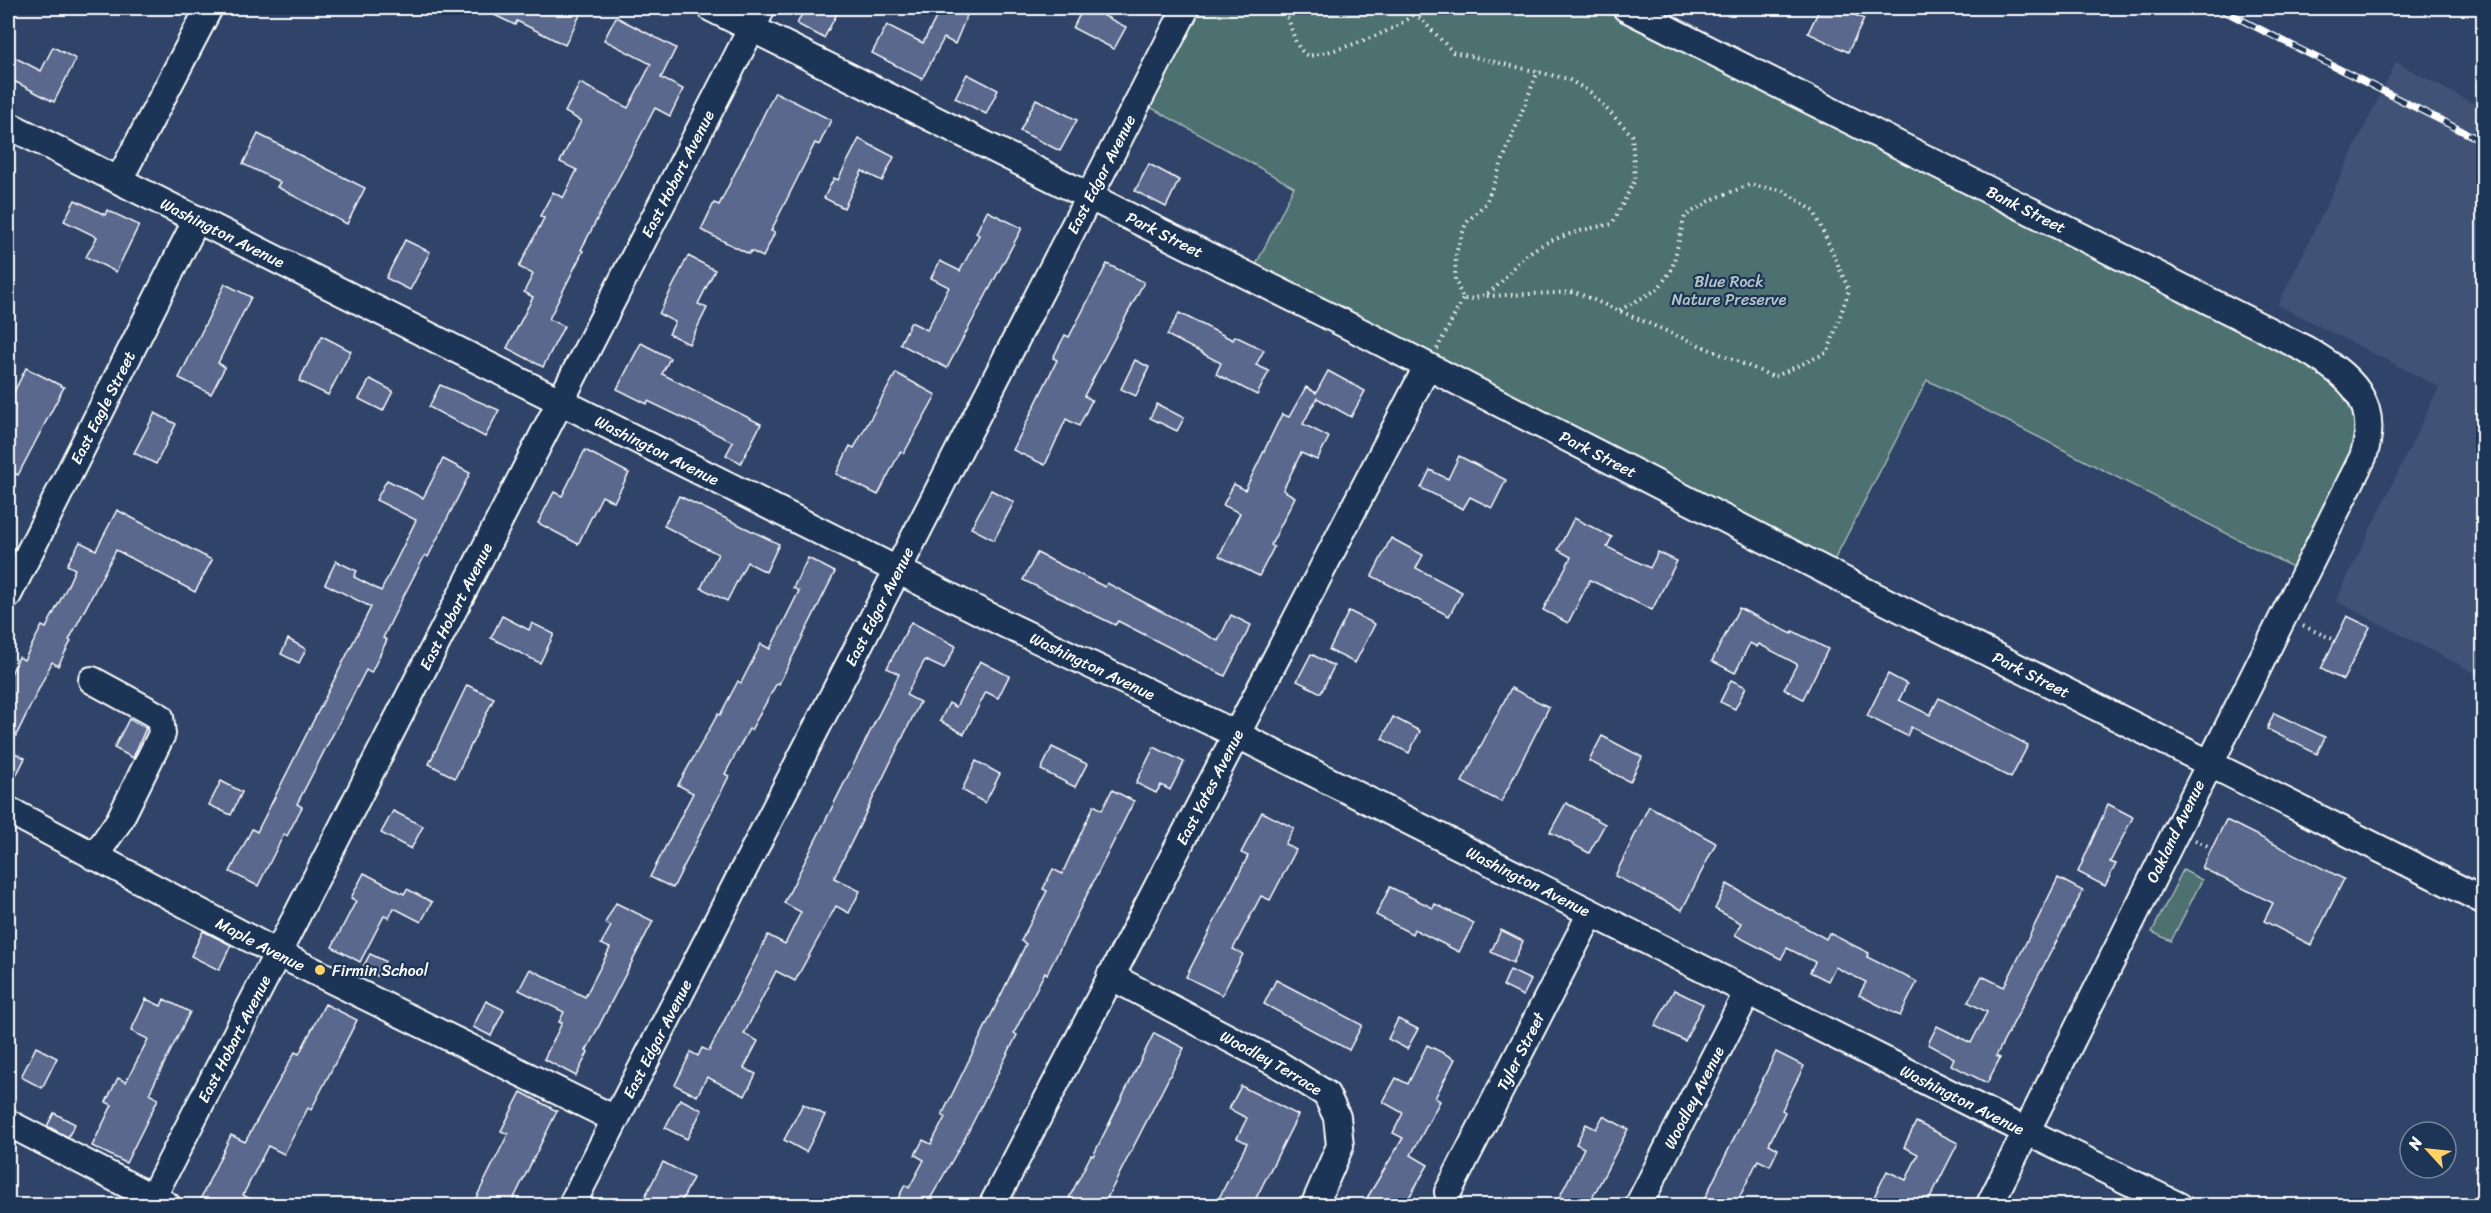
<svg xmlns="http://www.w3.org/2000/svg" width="2491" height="1213" viewBox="0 0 2491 1213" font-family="Sriracha,sans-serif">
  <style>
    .built { fill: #405276 }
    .green { fill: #4e6f6f; stroke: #a6b7b7; stroke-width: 1.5 }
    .building { fill: #5a678e; stroke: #fff; stroke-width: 1.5 }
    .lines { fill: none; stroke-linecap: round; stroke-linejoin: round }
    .minor-casing { stroke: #fff; stroke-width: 30 }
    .path { stroke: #fff; stroke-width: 4; stroke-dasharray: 1.5 4.5; stroke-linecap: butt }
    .minor { stroke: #1d3557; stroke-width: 26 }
    .rail-casing { stroke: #fff; stroke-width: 7 }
    .rail { stroke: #1d3557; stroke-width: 4.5; stroke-dasharray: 14; stroke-linecap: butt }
    .poi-dot { fill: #ffd166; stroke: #1d3557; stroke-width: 2 }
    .labels { text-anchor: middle; stroke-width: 4.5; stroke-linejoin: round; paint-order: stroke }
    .street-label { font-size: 16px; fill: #fff; stroke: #1d3557 }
    .park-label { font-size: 16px; fill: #b8c5c5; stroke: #1d3557 }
    .poi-label { font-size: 16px; fill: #fff; stroke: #1d3557; text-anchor: start }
  </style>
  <rect width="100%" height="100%" fill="#2f4468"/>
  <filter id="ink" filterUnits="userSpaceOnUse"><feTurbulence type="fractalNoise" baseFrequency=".0167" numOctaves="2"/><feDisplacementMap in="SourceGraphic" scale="12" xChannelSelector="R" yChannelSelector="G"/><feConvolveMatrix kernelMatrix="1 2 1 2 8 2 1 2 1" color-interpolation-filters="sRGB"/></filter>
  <g filter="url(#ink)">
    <polygon class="built" points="2396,62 2483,109 2483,677 2336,601 2439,387 2278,305"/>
    <g class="green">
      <polygon points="1165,8 1627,8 2305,349 2367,421 2304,573 1927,380 1828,572 1250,277 1294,187 1139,101 1181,16"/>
      <polygon points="2183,870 2202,880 2171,941 2152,932"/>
    </g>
    <g class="building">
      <polygon points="480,8 570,8 581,13 565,45 517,21 515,25"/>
      <polygon points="805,8 840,8 824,38 797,24"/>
      <polygon points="941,8 970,8 955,44 944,38 922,79 872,53 887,25 923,43"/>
      <polygon points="1083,8 1089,8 1126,27 1114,49 1073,28"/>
      <polygon points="1820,8 1840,8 1864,19 1848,52 1808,33"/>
      <polygon points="616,17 676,48 661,78 683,89 670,116 655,108 581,250 583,251 549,319 564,326 543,367 507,348 533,297 524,292 533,274 519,267 544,218 540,216 553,192 563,198 577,170 560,162 581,121 565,112 580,83 628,108 651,64 604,40"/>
      <polygon points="53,47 76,59 54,102 8,78 8,54 41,71"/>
      <polygon points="967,74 998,90 986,114 955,98"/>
      <polygon points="775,92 831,120 819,145 815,143 771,231 775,232 763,257 751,251 749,254 701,230 714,203 719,205"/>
      <polygon points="1036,99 1077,120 1060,151 1020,131"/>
      <polygon points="258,134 365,188 347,224 277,187 280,182 243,164"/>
      <polygon points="859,139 894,157 882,181 862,171 844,208 824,198 834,178 838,180"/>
      <polygon points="1149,164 1179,180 1166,207 1135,191"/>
      <polygon points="75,200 105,215 107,210 139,225 116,272 86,257 97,237 64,221"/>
      <polygon points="987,211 1022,228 947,368 900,344 911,322 927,330 949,287 931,278 940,261 960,271 979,235 976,233"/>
      <polygon points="405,240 430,252 410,290 386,278"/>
      <polygon points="688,256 715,270 698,304 707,308 689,344 669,334 675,322 659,314"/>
      <polygon points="1107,264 1144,282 1084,396 1092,400 1079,426 1066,419 1045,465 1013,450 1057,360 1053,358 1065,335 1069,337"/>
      <polygon points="225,284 251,297 218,363 225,367 211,394 179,378"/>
      <polygon points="1179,313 1233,340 1235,336 1264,350 1256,365 1269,371 1257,395 1216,374 1221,363 1167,335"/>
      <polygon points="322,336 351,351 328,395 299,381"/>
      <polygon points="641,343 670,358 662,374 761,424 741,463 726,455 733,442 648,401 647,404 617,389"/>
      <polygon points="1135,360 1149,367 1136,396 1121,389"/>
      <polygon points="26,368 64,387 18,475 8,470 8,404"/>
      <polygon points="1328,371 1365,391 1351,417 1317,398 1303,424 1329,437 1317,460 1301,453 1283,490 1295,497 1271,545 1274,547 1259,576 1219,556 1240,513 1223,505 1234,484 1245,490 1282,414 1289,417 1306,387 1316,393"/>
      <polygon points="896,373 936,395 904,453 900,452 878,495 836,474 850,446 854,448"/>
      <polygon points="370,379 393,391 383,411 359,399"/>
      <polygon points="440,385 499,410 485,437 429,407"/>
      <polygon points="1157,404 1184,418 1177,431 1150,418"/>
      <polygon points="155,413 176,424 156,464 134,453"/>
      <polygon points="585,450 629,473 614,502 602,496 578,544 538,523 554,492 562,496"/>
      <polygon points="1459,456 1506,480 1492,508 1470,497 1463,509 1421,488 1430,470 1448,479"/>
      <polygon points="443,459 470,473 428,557 425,555 401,601 383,638 387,640 371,673 366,670 297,804 302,807 287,836 284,834 258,886 230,872 252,829 257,832 371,607 325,584 336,561 357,571 354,577 381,591 416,520 376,500 387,480 423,498"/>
      <polygon points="991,490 1014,502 994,540 971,528"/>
      <polygon points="679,496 779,544 766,572 747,562 727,601 701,588 718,554 664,526"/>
      <polygon points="117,510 212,560 195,592 116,550 69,640 71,641 58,666 52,662 9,750 25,758 8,792 8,680 19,657 24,660 42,626 46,628 67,587 75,569 67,565 80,542 96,550"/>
      <polygon points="1574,518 1612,537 1607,547 1650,568 1658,552 1677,561 1652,610 1590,580 1568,623 1543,610 1571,557 1558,550"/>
      <polygon points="1391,538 1423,555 1416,568 1462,592 1449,616 1372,576"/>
      <polygon points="1037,553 1105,587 1107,583 1218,641 1231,615 1251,625 1225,676 1118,621 1115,625 1023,580"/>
      <polygon points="808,558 835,572 779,684 777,683 751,730 749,729 725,774 729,776 673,888 650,877 693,793 678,785 718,714 720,715 738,681 741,683 761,644 770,649 799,591 793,588"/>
      <polygon points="1739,608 1792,634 1793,631 1828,649 1803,699 1784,689 1797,664 1759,644 1757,647 1750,643 1735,673 1712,661"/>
      <polygon points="1349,611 1375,624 1355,663 1329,650"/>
      <polygon points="502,616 529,630 532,623 554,634 540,663 491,638"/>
      <polygon points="2347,616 2370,627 2343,680 2321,669"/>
      <polygon points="911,622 956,646 944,669 925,660 906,695 920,702 834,878 860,891 849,913 836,906 795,981 776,971 744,1034 758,1041 744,1068 756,1074 745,1096 707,1077 697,1096 675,1085 691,1052 698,1056 702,1048 709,1051 768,935 785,944 801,912 784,903 899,674 887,668"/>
      <polygon points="288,639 306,649 299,663 281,654"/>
      <polygon points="1311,654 1334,666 1321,693 1297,681"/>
      <polygon points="980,661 1009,676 998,698 986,692 964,734 940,721 949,703 956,707"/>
      <polygon points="1888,674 1907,684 1899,700 1930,715 1939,698 2028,745 2011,778 1911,727 1907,736 1867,716"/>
      <polygon points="1731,680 1746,687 1735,709 1720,702"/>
      <polygon points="467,685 494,698 455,778 429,764"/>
      <polygon points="1511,688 1549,707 1501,802 1462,782"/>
      <polygon points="2274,713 2325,737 2317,754 2267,729"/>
      <polygon points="1393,717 1420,731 1409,753 1382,739"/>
      <polygon points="129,719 146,728 133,758 114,748"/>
      <polygon points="1602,736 1642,757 1630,782 1589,761"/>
      <polygon points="1052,747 1087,764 1075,787 1041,770"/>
      <polygon points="1154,747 1184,762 1170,790 1161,785 1156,793 1136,783"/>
      <polygon points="976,761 1000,774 985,803 962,790"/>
      <polygon points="221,781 242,792 231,815 209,805"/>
      <polygon points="1112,790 1134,801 1047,974 1045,972 1014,1033 1017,1035 965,1138 926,1206 894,1206 905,1185 909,1188 924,1160 915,1155 923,1140 931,1144 945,1117 942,1115 1026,944 1021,941 1047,891 1043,889 1053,869 1062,874 1094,805 1102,810"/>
      <polygon points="1566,803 1605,824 1589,853 1550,832"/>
      <polygon points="2108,804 2133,817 2110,862 2116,864 2105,886 2078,872"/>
      <polygon points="1649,806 1716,843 1682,910 1615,876"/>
      <polygon points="393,811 423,826 411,849 381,833"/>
      <polygon points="1262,812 1294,828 1285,844 1296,850 1270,900 1261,896 1233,949 1243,954 1222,995 1186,977 1248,856 1241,853"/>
      <polygon points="2226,820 2344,879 2311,945 2264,921 2273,903 2202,868"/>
      <polygon points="364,873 404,894 407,889 432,902 421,922 394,908 389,918 384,916 360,962 332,947 356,901 351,898"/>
      <polygon points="2058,878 2083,891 1996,1056 2000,1058 1987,1083 1951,1065 1954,1058 1928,1044 1937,1026 1971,1043 1987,1012 1968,1002 1982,976 2004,987"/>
      <polygon points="1727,884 1826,939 1829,933 1869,953 1867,957 1917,982 1900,1016 1859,995 1866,982 1835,967 1828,981 1810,972 1815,962 1787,948 1781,959 1735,935 1741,923 1715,909"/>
      <polygon points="1390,887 1433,908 1435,904 1474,923 1459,952 1414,929 1412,934 1376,915"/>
      <polygon points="616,903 653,921 586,1051 588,1052 576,1076 544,1059 562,1023 559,1022 564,1012 519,990 530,969 585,997 610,948 601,944 611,926 605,923"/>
      <polygon points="1501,930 1523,941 1513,963 1491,952"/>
      <polygon points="203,931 231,945 219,970 191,956"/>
      <polygon points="370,954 385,961 377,976 362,969"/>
      <polygon points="1510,970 1531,980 1523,996 1503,986"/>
      <polygon points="1276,980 1362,1025 1349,1050 1264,1004"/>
      <polygon points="1674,990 1703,1004 1685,1041 1655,1026"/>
      <polygon points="146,999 161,1006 164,999 190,1012 149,1094 158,1099 126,1163 92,1146 112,1105 106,1102 118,1078 126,1082 148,1039 131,1031"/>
      <polygon points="486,1001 504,1010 491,1036 473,1027"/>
      <polygon points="325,1004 357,1020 311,1110 308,1108 284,1154 268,1146 243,1195 264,1206 197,1206 231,1135 245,1142 295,1052 299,1054"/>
      <polygon points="1398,1019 1418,1029 1407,1049 1388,1039"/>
      <polygon points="1154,1033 1184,1048 1103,1206 1083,1206 1069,1198 1091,1155 1093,1156"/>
      <polygon points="1427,1045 1455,1059 1435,1098 1440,1101 1411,1155 1428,1165 1404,1206 1380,1206 1367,1198 1403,1138 1393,1133 1403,1113 1383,1102 1396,1078 1408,1084"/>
      <polygon points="36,1047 57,1058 42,1088 21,1077"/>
      <polygon points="1776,1052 1804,1066 1782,1110 1785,1112 1769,1144 1778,1149 1770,1166 1758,1160 1735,1206 1714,1206 1704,1200"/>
      <polygon points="1241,1086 1298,1115 1252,1206 1215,1206 1247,1143 1237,1138 1247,1118 1229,1109"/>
      <polygon points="521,1092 557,1111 510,1206 472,1206 508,1134 501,1131"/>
      <polygon points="680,1099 702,1110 687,1139 665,1128"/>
      <polygon points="803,1104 825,1115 806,1152 784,1140"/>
      <polygon points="54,1113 75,1124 68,1137 47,1126"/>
      <polygon points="1603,1116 1628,1129 1588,1206 1555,1206 1584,1148 1576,1144 1586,1124 1596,1129"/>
      <polygon points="1916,1122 1958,1143 1926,1206 1881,1206 1872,1201 1887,1171 1906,1180 1918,1154 1904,1147"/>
      <polygon points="663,1162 693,1178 679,1206 640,1206"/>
    </g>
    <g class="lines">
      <defs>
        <g id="minor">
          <path id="s1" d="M 711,8 L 1369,336 L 1861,589 L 2484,901"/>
          <path id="s2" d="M 1626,8 L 2305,349 C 2349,375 2382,401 2363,457 L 1989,1206"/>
          <path id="s3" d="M 8,125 L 1009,626 L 1236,734 L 2001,1119 L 2179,1206"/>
          <polyline points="119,180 209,8"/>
          <path id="s4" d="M 8,595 L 197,219"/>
          <polyline points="92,680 160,717 162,734 119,821 94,857"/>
          <path id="s5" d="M 8,810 L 277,953 L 615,1119"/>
          <path id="s6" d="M 1110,976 L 1278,1064 L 1326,1094 L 1337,1117 L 1340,1146 L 1314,1206"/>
          <polyline points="8,1123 167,1205"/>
          <path id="s7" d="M 1448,1192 L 1591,913"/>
          <path id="s8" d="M 148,1206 L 762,8"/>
          <path id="s9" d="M 571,1206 L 1186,8"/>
          <path id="s10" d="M 992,1206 L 1427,367"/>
          <path id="s11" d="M 1638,1206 L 1748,991"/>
        </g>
      </defs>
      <use href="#minor" class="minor-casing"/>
      <g class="path">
        <path d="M 1280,8 C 1295,21 1289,44 1308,56 C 1332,53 1409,29 1417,8"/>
        <path d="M 1415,13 L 1453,52 L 1568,79 L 1590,92 L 1632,135 L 1635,180 L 1612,224 C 1588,228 1552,237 1532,251 C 1505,268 1500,300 1463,299 L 1455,280 L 1456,253 L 1466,223 L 1486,203 L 1538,71"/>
        <polyline points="1487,296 1575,292 1774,377 1828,352 1849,290 1814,211 1782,190 1749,185 1713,199 1685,216 1672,269 1658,289 1618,311"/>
        <polyline points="1437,349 1463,299"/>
        <polyline points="2303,626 2335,640"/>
        <polyline points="2195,840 2212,848"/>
      </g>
      <use href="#minor" class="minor"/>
      <defs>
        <polyline id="rail" points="2218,8 2484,142"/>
      </defs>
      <use href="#rail" class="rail-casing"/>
      <use href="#rail" class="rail"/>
    </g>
  </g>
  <circle class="poi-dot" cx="320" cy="970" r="6"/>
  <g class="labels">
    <g class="street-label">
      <text dy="6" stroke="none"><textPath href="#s8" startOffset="1160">East Hobart Avenue</textPath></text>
      <text dy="6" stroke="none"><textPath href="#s9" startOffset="1160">East Edgar Avenue</textPath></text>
      <text dy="6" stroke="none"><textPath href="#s2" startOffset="448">Bank Street</textPath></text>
      <text dy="6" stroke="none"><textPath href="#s3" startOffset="240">Washington Avenue</textPath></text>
      <text dy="6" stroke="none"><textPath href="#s1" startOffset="507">Park Street</textPath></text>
      <text dy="6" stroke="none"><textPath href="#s4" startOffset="210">East Eagle Street</textPath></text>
      <text dy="6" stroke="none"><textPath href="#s3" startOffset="726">Washington Avenue</textPath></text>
      <text dy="6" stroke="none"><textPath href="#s1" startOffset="993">Park Street</textPath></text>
      <text dy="6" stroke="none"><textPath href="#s8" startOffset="674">East Hobart Avenue</textPath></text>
      <text dy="6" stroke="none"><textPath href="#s9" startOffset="674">East Edgar Avenue</textPath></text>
      <text dy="6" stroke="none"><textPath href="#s3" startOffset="1212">Washington Avenue</textPath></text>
      <text dy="6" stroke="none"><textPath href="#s1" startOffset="1479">Park Street</textPath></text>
      <text dy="6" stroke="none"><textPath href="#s10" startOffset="472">East Yates Avenue</textPath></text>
      <text transform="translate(2175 831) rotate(-64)" y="6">Oakland Avenue</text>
      <text dy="6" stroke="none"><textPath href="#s3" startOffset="1698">Washington Avenue</textPath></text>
      <text dy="6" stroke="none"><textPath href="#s5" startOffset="286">Maple Avenue</textPath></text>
      <text dy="6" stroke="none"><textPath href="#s8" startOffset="188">East Hobart Avenue</textPath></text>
      <text dy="6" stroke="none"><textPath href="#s9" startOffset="188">East Edgar Avenue</textPath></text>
      <text dy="6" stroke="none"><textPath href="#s7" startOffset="158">Tyler Street</textPath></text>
      <text dy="6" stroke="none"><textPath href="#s6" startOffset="183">Woodley Terrace</textPath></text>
      <text dy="6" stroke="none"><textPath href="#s11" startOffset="122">Woodley Avenue</textPath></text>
      <text dy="6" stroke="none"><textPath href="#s3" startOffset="2184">Washington Avenue</textPath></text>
    </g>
    <g class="park-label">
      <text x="1729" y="287">Blue Rock<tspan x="1729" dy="18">Nature Preserve</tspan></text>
    </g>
    <g class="poi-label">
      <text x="332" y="976">Firmin School</text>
    </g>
  </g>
  <rect width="2491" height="1213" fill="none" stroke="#1d3557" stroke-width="30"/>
  <rect x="15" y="15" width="2461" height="1183" fill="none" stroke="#fff" stroke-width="2" filter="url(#ink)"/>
  <g transform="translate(2428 1150) rotate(297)"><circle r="28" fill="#1d3557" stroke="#77869a" stroke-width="1.5"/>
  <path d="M0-4.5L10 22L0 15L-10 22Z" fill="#ffd166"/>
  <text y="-9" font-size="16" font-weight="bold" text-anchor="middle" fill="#ffffff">N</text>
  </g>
</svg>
